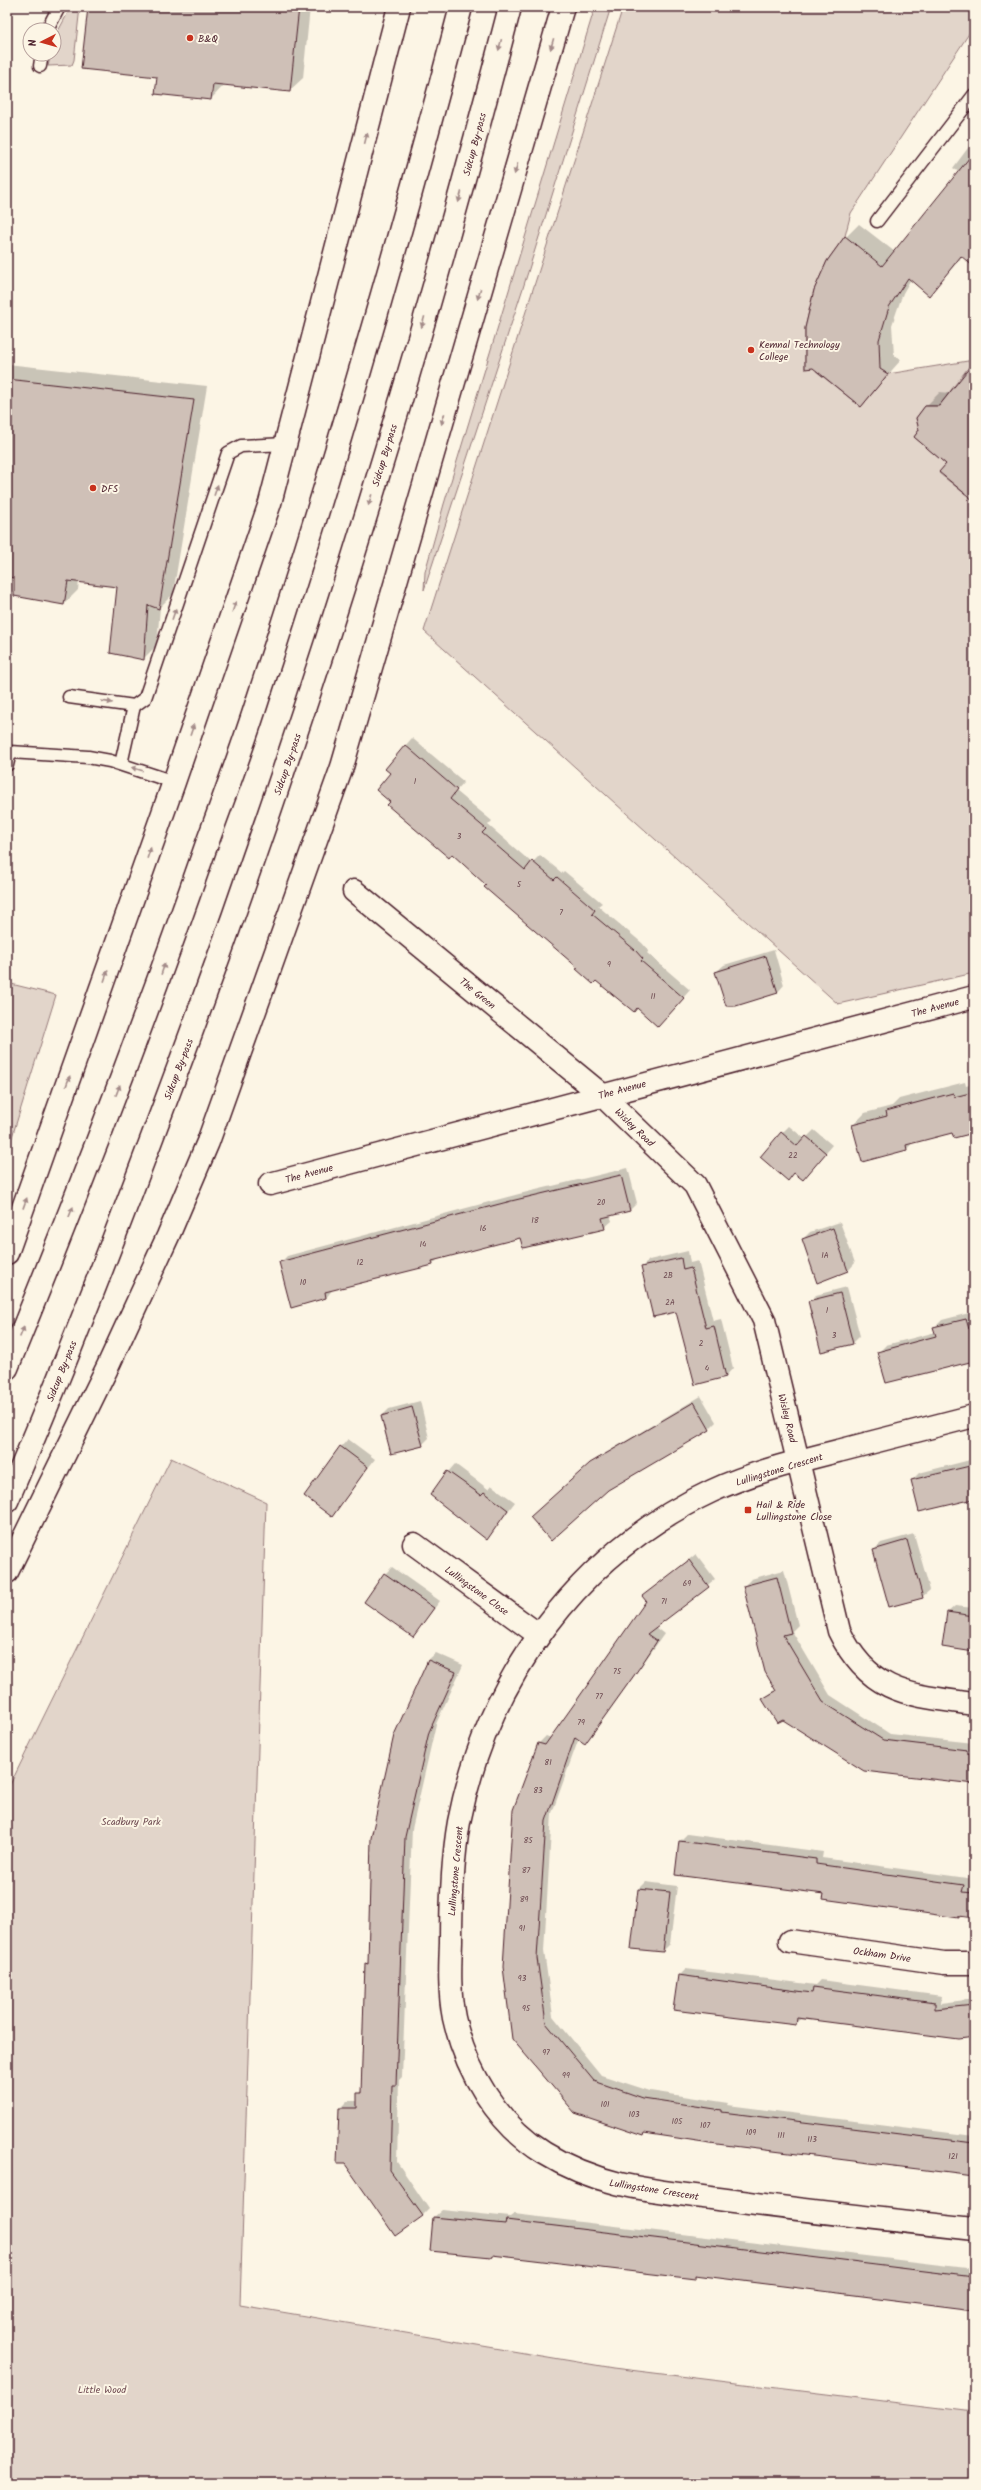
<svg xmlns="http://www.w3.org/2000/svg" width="981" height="2490" viewBox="0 0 981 2490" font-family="Kalam,sans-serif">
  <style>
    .green { fill: #e2d5ca; stroke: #967a7a }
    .shadow { fill: #0003 }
    .building { fill: #cfc0b7; stroke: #4a1f2b }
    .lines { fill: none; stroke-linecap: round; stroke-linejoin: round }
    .service-casing { stroke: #4a1f2b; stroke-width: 15 }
    .minor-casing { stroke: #4a1f2b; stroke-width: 25 }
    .trunk-casing { stroke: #4a1f2b; stroke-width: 25 }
    .service { stroke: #fcf5e5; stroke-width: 12 }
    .minor { stroke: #fcf5e5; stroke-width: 22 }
    .trunk { stroke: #fcf5e5; stroke-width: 22 }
    .oneway { fill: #a38a88 }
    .poi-dot { fill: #c8321e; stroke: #fcf5e5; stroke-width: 1.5 }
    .labels { text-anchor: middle; stroke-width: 4; stroke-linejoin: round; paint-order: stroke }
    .number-label { font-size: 8px; fill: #6b474e }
    .poi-label { font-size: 10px; fill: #4a1f2b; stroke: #fcf5e5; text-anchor: start }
    .street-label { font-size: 10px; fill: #4a1f2b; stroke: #fcf5e5 }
    .park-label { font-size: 10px; fill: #704c53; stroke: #fcf5e5 }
  </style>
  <rect width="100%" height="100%" fill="#fcf5e5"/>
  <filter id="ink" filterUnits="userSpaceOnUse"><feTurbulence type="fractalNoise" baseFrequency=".025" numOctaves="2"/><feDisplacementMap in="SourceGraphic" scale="8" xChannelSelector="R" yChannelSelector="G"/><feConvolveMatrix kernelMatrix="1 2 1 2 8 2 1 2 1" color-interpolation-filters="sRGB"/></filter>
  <g filter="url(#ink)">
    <g class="green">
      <polygon points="71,7 80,7 74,60 72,65 48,66 51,54 54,54 56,35"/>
      <polygon points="595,7 611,7 523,288 424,590 425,572 444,504"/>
      <polygon points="623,7 974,7 974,26 851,213 845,236 827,261 814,290 805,328 805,368 819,367 816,371 861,407 888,374 974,360 939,406 925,406 916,418 919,430 914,437 946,464 939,473 965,494 972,485 974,487 974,973 838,1004 424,631"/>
      <polygon points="7,983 56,995 7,1153"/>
      <polygon points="171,1458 266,1502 240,2305 613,2368 974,2412 974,2483 7,2483 7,1791"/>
    </g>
    <g class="shadow">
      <polygon points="89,7 310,7 303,78 289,91 225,84 211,99 158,76"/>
      <polygon points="974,140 974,265 963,256 929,294 911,279 903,293 892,325 894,355 901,360 860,406 846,237 859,224 895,252 959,172 953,168"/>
      <polygon points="7,364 207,386 173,594 160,607 157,645 143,659 118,586 79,581 78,590 64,604 15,577 7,576"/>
      <polygon points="974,364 974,485 948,463 921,430 926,406 940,392 951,393"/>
      <polygon points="412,738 464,782 456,791 492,821 488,825 532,863 540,855 562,873 564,871 602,903 598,906 642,943 649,951 647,953 690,990 658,1026 637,1007 579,968 452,853 391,801 391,773 405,746"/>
      <polygon points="774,950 784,985 777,993 716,972 724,965"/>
      <polygon points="965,1082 966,1086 974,1084 974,1132 953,1131 914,1141 907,1149 863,1161 853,1125 865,1113 892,1106 899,1099"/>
      <polygon points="789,1126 805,1139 814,1130 832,1145 810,1171 795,1172 788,1179 782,1133"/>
      <polygon points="628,1168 637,1203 630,1210 610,1215 612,1221 604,1228 521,1236 439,1258 433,1264 333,1289 326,1298 280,1263 287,1256 519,1194"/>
      <polygon points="840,1222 855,1263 848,1271 818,1282 803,1239 810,1232"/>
      <polygon points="688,1251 690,1263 698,1261 713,1321 721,1319 733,1368 726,1376 695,1383 677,1311 642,1267 649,1260"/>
      <polygon points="847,1287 860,1336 853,1343 809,1302 816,1295"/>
      <polygon points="973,1312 974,1360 879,1352 886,1345 936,1332 935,1327 942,1320"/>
      <polygon points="701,1396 716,1422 709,1429 538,1510 599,1457"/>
      <polygon points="420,1401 429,1438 422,1445 382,1416 389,1409"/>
      <polygon points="348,1439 375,1459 332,1515 341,1447"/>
      <polygon points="974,1459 974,1497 912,1480 919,1473"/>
      <polygon points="455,1464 488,1489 491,1485 515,1502 487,1538 448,1472"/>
      <polygon points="914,1534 930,1590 922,1597 874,1550 881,1543"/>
      <polygon points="696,1554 715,1579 655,1627 664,1634 592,1735 585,1743 579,1738 552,1813 544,1951 553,2016 601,2075 650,2091 729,2103 728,2105 974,2136 974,2174 645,2132 513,2038 539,1743 546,1736 551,1738 647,1601 643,1596"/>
      <polygon points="392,1567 440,1601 413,1636 385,1574"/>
      <polygon points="784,1570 798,1625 792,1631 830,1695 890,1734 974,1743 974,1784 763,1699 776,1689 744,1586 751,1579"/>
      <polygon points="955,1606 974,1608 974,1651 947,1613"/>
      <polygon points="436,1653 463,1665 436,1724 412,1829 402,2077 399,2080 397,2162 429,2209 422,2216 340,2108 347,2101 358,2101 358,2094 362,2090 366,1964 369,1961 428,1660"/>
      <polygon points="687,1834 823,1852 822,1858 974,1879 974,1916 959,1917 825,1893 680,1841"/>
      <polygon points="646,1882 677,1886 670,1944 663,1951 632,1948 639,1889"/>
      <polygon points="686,1969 816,1985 821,1980 942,1996 941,2003 974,1999 974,2036 803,2017 796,2024 679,1976"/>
      <polygon points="442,2210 510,2217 514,2214 974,2269 974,2309 698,2274 694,2278 434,2217"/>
    </g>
    <g class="building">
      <polygon points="88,7 299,7 290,92 213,84 211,100 155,94 157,77 81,69"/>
      <polygon points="974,152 974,267 961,256 929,296 908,278 889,307 879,340 880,369 888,374 861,407 813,368 805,369 805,328 814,290 827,261 845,236 882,266"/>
      <polygon points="974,362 974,501 939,472 946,464 914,437 919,430 916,418 925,406 939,406"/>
      <polygon points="7,379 194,400 159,609 148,605 144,660 110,653 117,587 68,581 64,605 14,596 14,578 7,577"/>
      <polygon points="405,745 457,790 450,799 486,829 482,833 525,870 532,861 554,880 557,877 595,910 592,914 635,950 643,959 641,961 684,998 658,1027 637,1008 634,1012 596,981 593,984 576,969 578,968 484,887 486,885 452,854 449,858 387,805 390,802 376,790 390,773 385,769"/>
      <polygon points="766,956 778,993 736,1006 726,1006 715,972"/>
      <polygon points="974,1092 974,1133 954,1138 952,1133 906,1145 907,1150 862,1162 852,1125 887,1116 886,1111 953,1093 954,1097"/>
      <polygon points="781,1132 797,1146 806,1136 826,1153 803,1180 794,1173 788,1181 760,1157"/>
      <polygon points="621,1175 630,1211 602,1218 605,1229 523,1248 520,1238 432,1261 433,1265 325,1292 326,1298 291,1308 279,1262 511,1201"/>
      <polygon points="833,1228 848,1271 817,1283 802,1239"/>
      <polygon points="681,1258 683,1270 691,1268 706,1328 714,1326 726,1377 695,1385 676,1312 653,1317 641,1267"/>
      <polygon points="840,1293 853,1344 821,1352 808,1301"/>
      <polygon points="966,1319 969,1329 974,1327 974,1361 886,1383 877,1352 936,1336 933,1327"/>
      <polygon points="694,1402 710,1430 608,1490 551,1541 530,1517 590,1463"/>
      <polygon points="412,1407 423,1446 391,1454 381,1416"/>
      <polygon points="340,1446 368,1467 332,1517 304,1496"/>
      <polygon points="974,1465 974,1499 919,1512 911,1480"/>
      <polygon points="447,1471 481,1495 484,1492 508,1510 487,1540 430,1495"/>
      <polygon points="907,1540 923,1598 889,1607 873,1550"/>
      <polygon points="689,1560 709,1587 647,1634 657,1641 640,1667 585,1744 575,1737 546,1821 537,1958 546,2023 594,2081 643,2098 722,2110 722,2112 974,2143 974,2176 717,2144 644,2133 643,2136 575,2113 512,2039 503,1967 513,1810 538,1743 545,1745 577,1700 646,1601 642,1596"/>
      <polygon points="384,1573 434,1608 413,1637 364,1602"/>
      <polygon points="777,1577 791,1633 783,1635 823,1702 883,1740 967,1750 967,1753 974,1754 974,1784 864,1771 783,1720 777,1723 762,1699 776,1691 765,1672 743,1586"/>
      <polygon points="947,1612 974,1616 974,1652 942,1647"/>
      <polygon points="428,1660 456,1672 429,1732 405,1837 396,2085 392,2085 390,2170 423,2216 395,2236 345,2164 337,2164 339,2108 357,2108 357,2093 361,2093 365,1963 368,1964 371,1838 394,1735"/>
      <polygon points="679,1841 816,1859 816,1864 964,1885 962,1892 974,1893 974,1918 959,1916 959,1918 823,1899 824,1894 675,1875"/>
      <polygon points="638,1889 670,1892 663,1952 631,1949"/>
      <polygon points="678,1975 812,1993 813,1987 935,2003 935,2009 974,2005 974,2037 959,2039 797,2018 796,2025 673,2010"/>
      <polygon points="433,2217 505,2224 506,2220 974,2277 974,2310 695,2275 695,2279 492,2255 491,2257 430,2251"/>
    </g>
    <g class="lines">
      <defs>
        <g id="service">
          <polyline points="47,30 59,7"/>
          <polyline points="40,66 42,54"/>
          <polyline points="877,221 974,95"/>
          <polyline points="69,697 134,706 145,698 228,453 241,446 286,444"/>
          <polyline points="121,764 134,706"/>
          <polyline points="7,765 10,752 88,757 110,761 174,782"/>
        </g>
        <g id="minor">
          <path d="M 354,891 L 602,1095 L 695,1185 L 764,1320 L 839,1631 C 870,1695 911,1695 974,1704"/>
          <polyline points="270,1184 974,997"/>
          <path d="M 974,1416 C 930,1427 886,1439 842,1450 C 798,1461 753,1472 712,1491 C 579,1553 487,1679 459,1822 C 452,1861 451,1902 451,1942 C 450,1967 449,1993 454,2018 C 466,2071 497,2124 544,2153 C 602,2189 660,2191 726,2200 C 808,2211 891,2220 974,2229"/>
          <polyline points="414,1544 539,1635"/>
          <polyline points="790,1941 944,1963 974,1963"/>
        </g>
        <g id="trunk">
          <polyline points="7,1253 174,782 270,503 399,7"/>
          <path d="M 7,1368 C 77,1197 144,1024 205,849 C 223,799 242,750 258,699 C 333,471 400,239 461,7"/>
          <path d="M 7,1501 C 64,1370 115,1237 165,1103 C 300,745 414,378 510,7"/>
          <polyline points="7,1572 108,1366 168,1236 208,1142 342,767 563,7"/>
        </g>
      </defs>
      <use href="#service" class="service-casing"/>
      <use href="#minor" class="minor-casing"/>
      <use href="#trunk" class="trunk-casing"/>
      <use href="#service" class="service"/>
      <use href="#minor" class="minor"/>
      <use href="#trunk" class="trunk"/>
    </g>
    <defs><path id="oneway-solid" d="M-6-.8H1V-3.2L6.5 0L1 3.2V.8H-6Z"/></defs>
    <g class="oneway">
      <use href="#oneway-solid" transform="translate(552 44) rotate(106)"/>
      <use href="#oneway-solid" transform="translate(500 45) rotate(104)"/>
      <use href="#oneway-solid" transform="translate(366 138) rotate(-76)"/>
      <use href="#oneway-solid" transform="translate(516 169) rotate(106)"/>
      <use href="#oneway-solid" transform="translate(460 197) rotate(106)"/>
      <use href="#oneway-solid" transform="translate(479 294) rotate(106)"/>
      <use href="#oneway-solid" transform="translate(423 322) rotate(106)"/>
      <use href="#oneway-solid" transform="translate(443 419) rotate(106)"/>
      <use href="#oneway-solid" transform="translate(216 490) rotate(-71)"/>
      <use href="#oneway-solid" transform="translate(370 500) rotate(107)"/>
      <use href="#oneway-solid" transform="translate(234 607) rotate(-71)"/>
      <use href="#oneway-solid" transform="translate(174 614) rotate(-71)"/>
      <use href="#oneway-solid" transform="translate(107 702) rotate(8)"/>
      <use href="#oneway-solid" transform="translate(192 730) rotate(-71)"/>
      <use href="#oneway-solid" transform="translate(137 769) rotate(-164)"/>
      <use href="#oneway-solid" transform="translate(149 853) rotate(-71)"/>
      <use href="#oneway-solid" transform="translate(163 969) rotate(-71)"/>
      <use href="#oneway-solid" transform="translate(106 976) rotate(-71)"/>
      <use href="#oneway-solid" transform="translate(68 1081) rotate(-70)"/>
      <use href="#oneway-solid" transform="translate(118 1090) rotate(-69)"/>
      <use href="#oneway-solid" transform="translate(25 1203) rotate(-70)"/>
      <use href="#oneway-solid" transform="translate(71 1212) rotate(-68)"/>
      <use href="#oneway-solid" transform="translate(22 1332) rotate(-68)"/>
    </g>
  </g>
  <g class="poi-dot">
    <circle cx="190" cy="38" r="4"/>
    <circle cx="751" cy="350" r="4"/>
    <circle cx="93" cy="488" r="4"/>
    <rect x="744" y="1506" width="8" height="8" rx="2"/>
  </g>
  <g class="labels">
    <g class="number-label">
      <text x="415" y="784">1</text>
      <text x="459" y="839">3</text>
      <text x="519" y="887">5</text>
      <text x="561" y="915">7</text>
      <text x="609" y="967">9</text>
      <text x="653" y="999">11</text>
      <text x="793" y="1158">22</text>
      <text x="601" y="1205">20</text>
      <text x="535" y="1223">18</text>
      <text x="483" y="1231">16</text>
      <text x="423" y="1247">14</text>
      <text x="825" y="1258">1A</text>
      <text x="360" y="1265">12</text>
      <text x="668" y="1278">2B</text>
      <text x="303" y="1285">10</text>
      <text x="670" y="1305">2A</text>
      <text x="827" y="1313">1</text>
      <text x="834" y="1338">3</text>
      <text x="701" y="1346">2</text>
      <text x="707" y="1371">4</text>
      <text x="687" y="1586">69</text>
      <text x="664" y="1604">71</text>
      <text x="617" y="1674">75</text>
      <text x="599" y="1699">77</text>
      <text x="581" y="1725">79</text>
      <text x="548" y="1765">81</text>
      <text x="538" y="1793">83</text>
      <text x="528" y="1843">85</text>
      <text x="526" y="1873">87</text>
      <text x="524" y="1902">89</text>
      <text x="522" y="1931">91</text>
      <text x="522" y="1981">93</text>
      <text x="526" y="2011">95</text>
      <text x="546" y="2055">97</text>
      <text x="566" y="2078">99</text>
      <text x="605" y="2107">101</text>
      <text x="634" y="2117">103</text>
      <text x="677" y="2124">105</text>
      <text x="705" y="2128">107</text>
      <text x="751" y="2135">109</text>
      <text x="781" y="2138">111</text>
      <text x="812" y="2142">113</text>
      <text x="953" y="2159">121</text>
    </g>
    <g class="poi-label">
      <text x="198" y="42">B&amp;Q</text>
      <text x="759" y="348">Kemnal Technology<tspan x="759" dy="12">College</tspan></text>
      <text x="101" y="492">DFS</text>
      <text x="756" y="1508">Hail &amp; Ride<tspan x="756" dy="12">Lullingstone Close</tspan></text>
    </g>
    <g class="street-label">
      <text transform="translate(474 144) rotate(-75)" y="4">Sidcup By-pass</text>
      <text transform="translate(384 455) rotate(-73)" y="4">Sidcup By-pass</text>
      <text transform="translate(287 764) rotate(-71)" y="4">Sidcup By-pass</text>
      <text transform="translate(478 993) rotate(39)" y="4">The Green</text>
      <text transform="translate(935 1007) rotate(-15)" y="4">The Avenue</text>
      <text transform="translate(178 1069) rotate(-69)" y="4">Sidcup By-pass</text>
      <text transform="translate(622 1089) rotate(-15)" y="4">The Avenue</text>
      <text transform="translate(635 1127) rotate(44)" y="4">Wisley Road</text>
      <text transform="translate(309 1173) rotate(-15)" y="4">The Avenue</text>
      <text transform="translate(61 1371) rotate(-68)" y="4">Sidcup By-pass</text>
      <text transform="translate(788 1418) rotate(76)" y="4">Wisley Road</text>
      <text transform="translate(779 1469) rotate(-17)" y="4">Lullingstone Crescent</text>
      <text transform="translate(477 1590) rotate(36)" y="4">Lullingstone Close</text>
      <text transform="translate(455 1871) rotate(-85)" y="4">Lullingstone Crescent</text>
      <text transform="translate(882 1954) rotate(8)" y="4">Ockham Drive</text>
      <text transform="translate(654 2189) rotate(9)" y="4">Lullingstone Crescent</text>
    </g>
    <g class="park-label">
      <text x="131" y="1825">Scadbury Park</text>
      <text x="102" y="2393">Little Wood</text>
    </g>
  </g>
  <rect width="981" height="2490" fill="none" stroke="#fcf5e5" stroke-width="24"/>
  <rect x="12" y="12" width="957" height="2466" fill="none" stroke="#4a1f2b" stroke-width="1.5" filter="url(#ink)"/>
  <g transform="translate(42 42) rotate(264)"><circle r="19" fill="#fcf5e5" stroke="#b59f9b"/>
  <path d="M0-3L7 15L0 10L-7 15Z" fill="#c8321e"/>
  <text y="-6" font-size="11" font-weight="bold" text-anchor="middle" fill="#4a1f2b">N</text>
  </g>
</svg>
